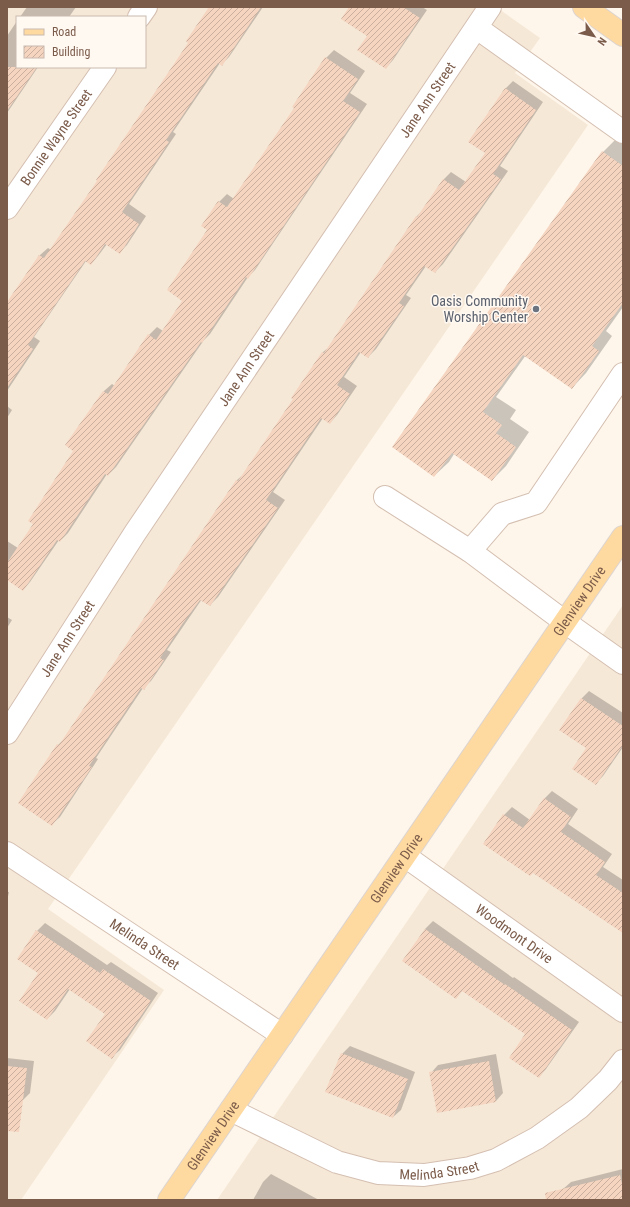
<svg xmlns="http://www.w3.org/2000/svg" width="630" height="1207" viewBox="0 0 630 1207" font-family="'Roboto Condensed',sans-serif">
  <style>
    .residential { fill: #f6e8d7; fill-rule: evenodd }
    .shadow { fill: #0003 }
    .building { fill: url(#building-hatch) }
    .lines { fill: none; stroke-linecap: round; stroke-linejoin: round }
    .minor-casing { stroke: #d4bfb1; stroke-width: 24 }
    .major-casing { stroke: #ddd4d0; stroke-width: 24 }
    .minor { stroke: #fff; stroke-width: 22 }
    .major { stroke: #ffdaa0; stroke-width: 22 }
    .worship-dot { fill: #6b7280; stroke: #fff9f2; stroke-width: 1.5 }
    .labels { text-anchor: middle; stroke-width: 3; stroke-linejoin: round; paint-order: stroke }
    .street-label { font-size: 14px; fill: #7b5b4a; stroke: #fff9f2 }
    .worship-label { font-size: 14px; fill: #5b616d; stroke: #fff9f2; text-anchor: end }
  </style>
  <defs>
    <pattern id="building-hatch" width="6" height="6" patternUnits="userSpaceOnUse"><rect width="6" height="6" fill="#f5d4c0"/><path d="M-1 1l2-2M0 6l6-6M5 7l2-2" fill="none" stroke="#cbaf9e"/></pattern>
  </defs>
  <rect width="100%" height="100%" fill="#fef6ea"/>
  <g class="residential">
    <path d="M 7,7 L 496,7 L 540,38 L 515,73 L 588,125 L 48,909 L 164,990 L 21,1200 L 7,1200 ZM 17,17 L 145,17 L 145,67 L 17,67 Z"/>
    <polygon points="623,605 623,1200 217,1200"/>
  </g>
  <g class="shadow">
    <polygon points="27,7 76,7 69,17 20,17"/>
    <polygon points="211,7 263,7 229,57 222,64 220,63 173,132 176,134 129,204 146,216 127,245 119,253 107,244 98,256 91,264 86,261 34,337 40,341 7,391 7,304 40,255 48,248 51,250 99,180 190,43"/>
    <polygon points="350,7 422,7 427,10 393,60 386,68 369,36"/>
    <polygon points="17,21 17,67 38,67 7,113 7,36"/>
    <polygon points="334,50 365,71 350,93 367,104 255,270 248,277 210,334 204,340 116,467 108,475 107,474 68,533 60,541 59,540 30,582 23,590 7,579 7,541 18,548 34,524 74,451 66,445 104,391 112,384 115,386 149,335 157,327 163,331 184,300 209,230 203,226 219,202 227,194 234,199 296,108 326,58"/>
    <polygon points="513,81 543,102 500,166 508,171 443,264 435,272 426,266 406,295 411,298 376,349 368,357 361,352 344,377 357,386 337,415 330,423 323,418 273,492 285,500 218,597 210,605 202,599 167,650 171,652 151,681 143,688 96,758 98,759 60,817 52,824 58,745 64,739 237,480 245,473 294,399 292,398 323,352 329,347 416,217 422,211 444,179 451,172 466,182 486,153 505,89"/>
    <polygon points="617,138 623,142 623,307 606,331 612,336 586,373 572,388 526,355 496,397 516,410 510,419 529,432 506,466 492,480 454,454 449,462 434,476 603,152"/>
    <polygon points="7,406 12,410 7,418"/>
    <polygon points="7,617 12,620 7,628"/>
    <polygon points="589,691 623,713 623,747 603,776 596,783 587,748 560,730 582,698"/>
    <polygon points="552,791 578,809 568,824 612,854 603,867 623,880 623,933 504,815 512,807 530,820 544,799"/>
    <polygon points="7,892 9,892 7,901"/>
    <polygon points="433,921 513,978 514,977 579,1022 546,1069 539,1077 526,1034 463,990 456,998 404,961 425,929"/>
    <polygon points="45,923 107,965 111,962 158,993 120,1050 112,1057 106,1013 70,989 55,1011 47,1019 39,973 37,931"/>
    <polygon points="350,1046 415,1072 401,1110 393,1117 342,1054"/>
    <polygon points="496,1054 503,1093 496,1101 431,1073 438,1065"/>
    <polygon points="7,1058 34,1061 30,1093 22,1101 7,1100"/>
    <polygon points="623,1169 623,1200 566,1200 563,1189 571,1182"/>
    <polygon points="271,1174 319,1200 253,1200 263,1182"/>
  </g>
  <g class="building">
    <polygon points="209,7 261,7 222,66 218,63 166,140 169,142 122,212 139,224 120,254 105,244 91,265 85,261 28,345 33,349 7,388 7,302 39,255 44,258 97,181 96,180 188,43 186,41"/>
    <polygon points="349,7 403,7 420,18 386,69 357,50 367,36 341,19"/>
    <polygon points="325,57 358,79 343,101 360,112 248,279 246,277 202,343 201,342 108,476 105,474 60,542 57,540 23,591 7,580 7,563 33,524 28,521 73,451 65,445 103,391 108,394 148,334 156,340 182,301 167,290 207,230 201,226 218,201 227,207 294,108 292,107"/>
    <polygon points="7,67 37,67 7,111"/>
    <polygon points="505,88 536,110 493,174 501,179 435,273 424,266 399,303 404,306 368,358 359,352 337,385 350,394 330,424 321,418 266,500 278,508 210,606 200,600 183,623 160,658 164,660 144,690 141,688 89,766 92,767 52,826 18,803 57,744 59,745 154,603 236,480 238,481 293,399 291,398 322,352 324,353 416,216 417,217 443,179 459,190 485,153 468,142"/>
    <polygon points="602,151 623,166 623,303 592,346 599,351 572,389 523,355 483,412 502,425 496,433 516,447 492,481 452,453 434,477 392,447"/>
    <polygon points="581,698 623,726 623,745 596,785 572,769 586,748 559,730"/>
    <polygon points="544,798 571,817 561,832 605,862 596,875 623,893 623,933 533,873 530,876 483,844 503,814 523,828"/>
    <polygon points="425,929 505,985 505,984 572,1030 539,1078 509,1058 525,1034 462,991 456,999 402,961"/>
    <polygon points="36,930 100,973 103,969 151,1001 112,1059 86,1041 105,1014 68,989 47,1020 19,1001 38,973 17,959"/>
    <polygon points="341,1053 408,1079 393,1118 325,1092"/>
    <polygon points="489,1061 496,1102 437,1113 429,1072"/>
    <polygon points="7,1066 27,1068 19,1132 7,1131"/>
    <polygon points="620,1175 623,1188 623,1200 546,1200 545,1193"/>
  </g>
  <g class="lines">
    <defs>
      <g id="minor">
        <polyline points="139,17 146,7"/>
        <polyline points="477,28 623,132"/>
        <path id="s1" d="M 7,208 L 105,67"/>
        <polyline points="385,497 470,551 565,622 623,663"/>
        <polyline points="470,551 502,514 536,503 623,374"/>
        <path id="s2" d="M 7,733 L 135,533 L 490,7"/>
        <path id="s3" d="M 7,853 L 282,1035"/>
        <path id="s4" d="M 405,856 L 623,1011"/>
        <path id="s5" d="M 231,1110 L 337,1162 L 378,1173 L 424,1175 L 470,1168 L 496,1160 L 537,1138 L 579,1108 L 608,1080 L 623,1061"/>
      </g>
      <g id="major">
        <polyline points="584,7 623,35"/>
        <path id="s6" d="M 169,1200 L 623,537"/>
      </g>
    </defs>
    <use href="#minor" class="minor-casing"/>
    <use href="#major" class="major-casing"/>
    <use href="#minor" class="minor"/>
    <use href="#major" class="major"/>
  </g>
  <circle class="worship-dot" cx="536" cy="309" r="4"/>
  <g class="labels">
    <g class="street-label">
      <text dy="5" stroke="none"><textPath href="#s2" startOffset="760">Jane Ann Street</textPath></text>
      <text dy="5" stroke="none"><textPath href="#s1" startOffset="86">Bonnie Wayne Street</textPath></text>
      <text dy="5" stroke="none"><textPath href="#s2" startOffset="436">Jane Ann Street</textPath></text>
      <text dy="5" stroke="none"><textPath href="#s6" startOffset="726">Glenview Drive</textPath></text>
      <text dy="5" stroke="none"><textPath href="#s2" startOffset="112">Jane Ann Street</textPath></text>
      <text dy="5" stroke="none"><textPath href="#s6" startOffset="402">Glenview Drive</textPath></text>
      <text dy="5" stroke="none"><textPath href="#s4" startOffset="134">Woodmont Drive</textPath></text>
      <text dy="5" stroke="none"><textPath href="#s3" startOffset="165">Melinda Street</textPath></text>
      <text dy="5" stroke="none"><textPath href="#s6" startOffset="78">Glenview Drive</textPath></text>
      <text dy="5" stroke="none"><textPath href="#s5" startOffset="222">Melinda Street</textPath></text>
    </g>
    <g class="worship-label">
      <text x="528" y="306">Oasis Community<tspan x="528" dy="16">Worship Center</tspan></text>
    </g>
  </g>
  <rect width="630" height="1207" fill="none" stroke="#7b5b4a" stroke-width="16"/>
  <rect x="16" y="16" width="130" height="52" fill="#fff9f2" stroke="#cabaaf"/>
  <rect x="24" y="29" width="20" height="6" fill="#ffdaa0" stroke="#cabaaf"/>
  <text x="52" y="36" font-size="12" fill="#7b5b4a">Road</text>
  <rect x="24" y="46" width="20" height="12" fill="url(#building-hatch)" stroke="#cabaaf"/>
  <text x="52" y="56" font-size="12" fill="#7b5b4a">Building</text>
  <g transform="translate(594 36) rotate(124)" stroke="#fff9f2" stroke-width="3" paint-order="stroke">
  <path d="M0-3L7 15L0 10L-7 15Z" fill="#7b5b4a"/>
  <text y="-6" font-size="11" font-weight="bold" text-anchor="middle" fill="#7b5b4a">N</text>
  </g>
</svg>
